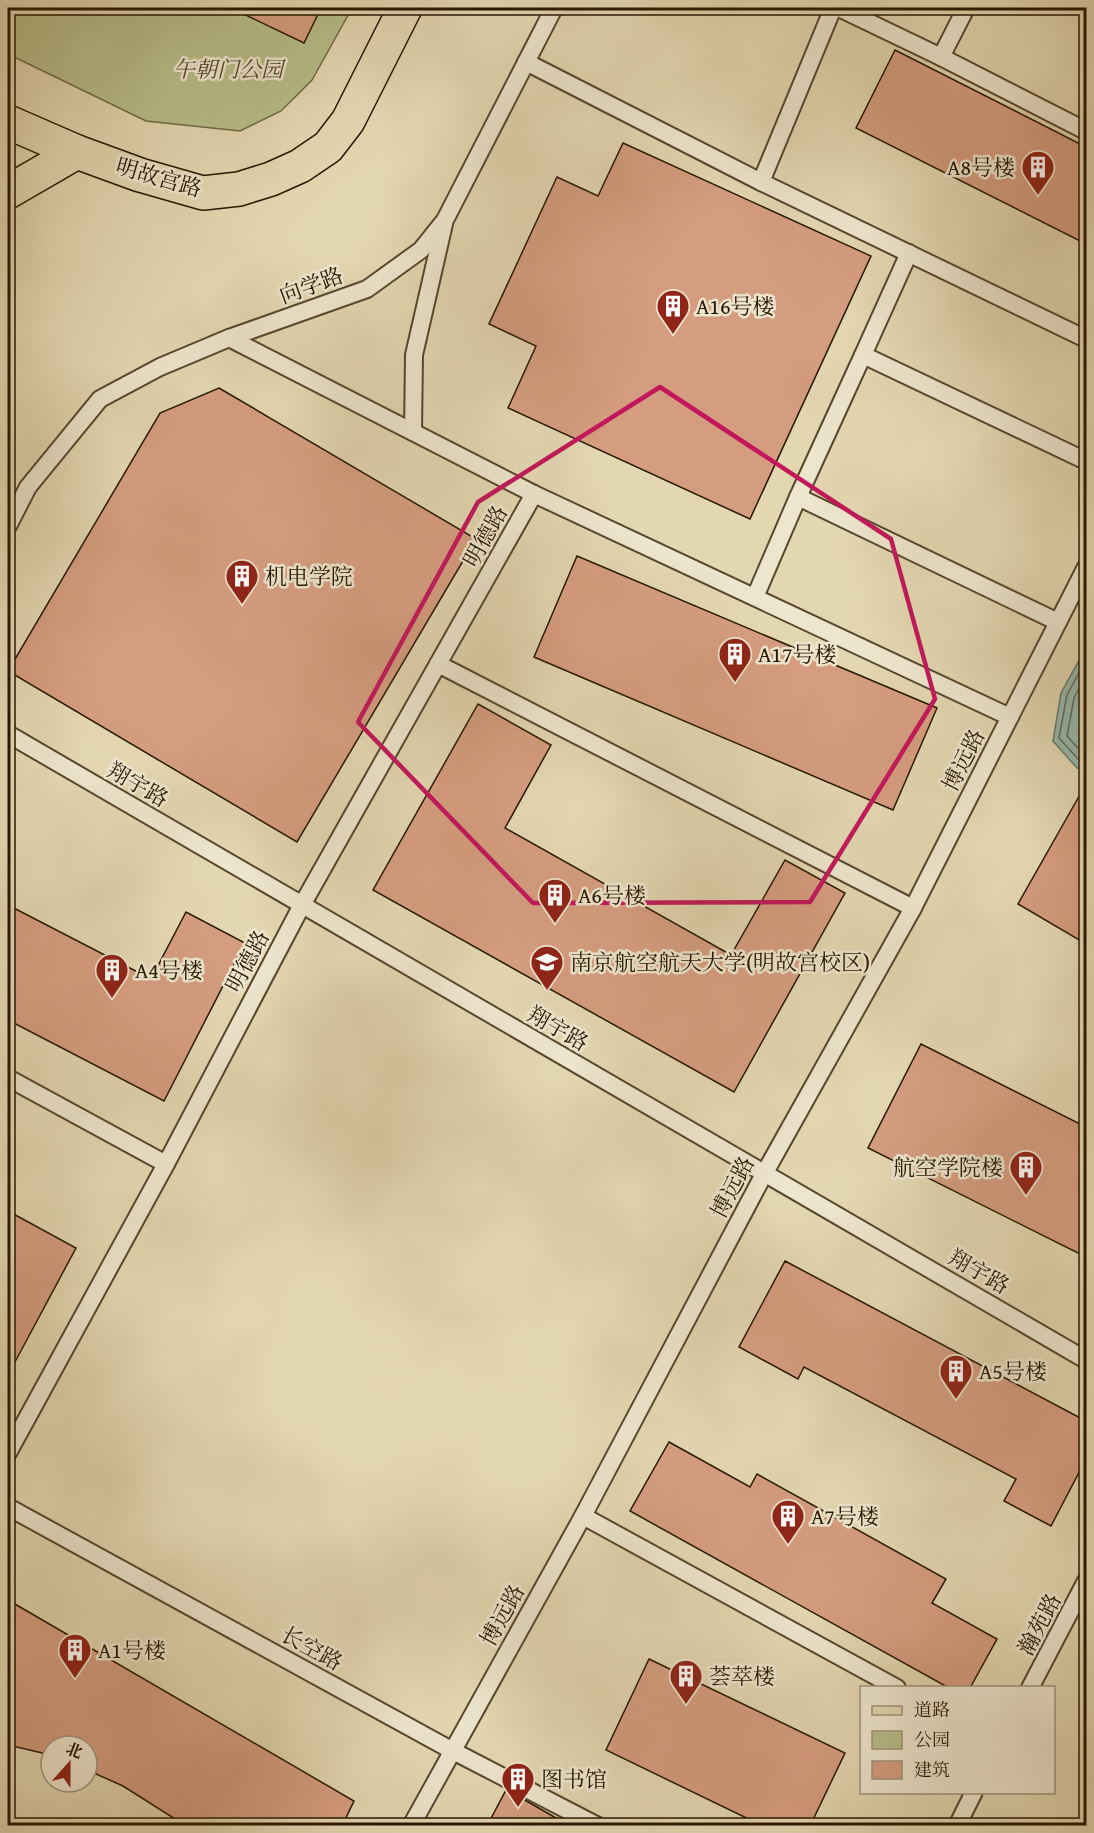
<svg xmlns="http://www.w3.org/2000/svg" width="1094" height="1833" viewBox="0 0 1094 1833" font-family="'Gentium Book Plus','Noto Serif SC',serif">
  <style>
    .green { fill: #b7bd89; stroke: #6f6a45; stroke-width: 1.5 }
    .water { fill: #95b9ae; stroke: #697869; stroke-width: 1.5 }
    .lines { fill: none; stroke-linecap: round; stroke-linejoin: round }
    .shore { stroke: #5e6858; stroke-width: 1.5 }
    .building { fill: #d59d80; stroke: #271701; stroke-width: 1.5 }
    .service-casing { stroke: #56472d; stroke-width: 20 }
    .primary-casing { stroke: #271701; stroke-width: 36 }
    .service { stroke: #ede5cd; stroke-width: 16 }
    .primary { stroke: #e3d7b2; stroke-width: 33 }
    .marked { fill: none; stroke: #c2185b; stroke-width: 4.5; stroke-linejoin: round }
    .labels { text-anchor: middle; stroke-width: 5; stroke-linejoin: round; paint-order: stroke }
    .park-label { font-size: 22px; font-style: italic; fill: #52492a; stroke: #ede5cd }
    .poi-label { font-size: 22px; fill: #271701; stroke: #ede5cd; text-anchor: start }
    .street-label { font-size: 22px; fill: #271701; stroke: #ede5cd }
  </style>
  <rect width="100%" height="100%" fill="#e3d7b2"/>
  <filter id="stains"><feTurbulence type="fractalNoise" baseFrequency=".00333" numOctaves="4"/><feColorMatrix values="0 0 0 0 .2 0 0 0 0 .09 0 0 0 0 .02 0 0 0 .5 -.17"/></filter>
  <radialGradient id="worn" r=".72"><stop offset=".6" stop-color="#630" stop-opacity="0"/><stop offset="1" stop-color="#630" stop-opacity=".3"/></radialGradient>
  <polygon class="green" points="8,8 352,8 312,80 281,111 240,131 146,121 8,54"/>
  <polygon class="water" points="1086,648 1086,772 1077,768 1053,741 1061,693"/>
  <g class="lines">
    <g class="shore">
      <polyline points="1086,660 1067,695 1059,738 1081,762 1086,765"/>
      <polyline points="1086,675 1074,698 1067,736 1086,757"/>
    </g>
  </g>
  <g class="building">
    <polygon points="231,8 321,8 304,43"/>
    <polygon points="895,50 1086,147 1086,244 856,128"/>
    <polygon points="623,143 871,256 750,519 508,408 536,346 489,324 557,177 598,196"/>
    <polygon points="219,388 476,539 297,842 8,671 160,413"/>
    <polygon points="577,556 937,708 893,810 534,657"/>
    <polygon points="478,704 551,745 505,828 731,955 785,860 845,893 734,1092 373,890"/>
    <polygon points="1086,784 1086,944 1018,904"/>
    <polygon points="8,905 151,979 186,912 245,943 164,1101 8,1020"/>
    <polygon points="921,1044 1086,1127 1086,1257 868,1148"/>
    <polygon points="8,1211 76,1248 8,1375"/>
    <polygon points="785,1261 1086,1421 1086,1459 1051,1526 1004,1501 1016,1479 804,1367 798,1379 739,1347"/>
    <polygon points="669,1442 750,1487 757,1474 946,1579 932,1603 997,1639 970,1688 949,1688 630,1511"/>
    <polygon points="8,1600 354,1801 342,1826 186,1826 123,1786 87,1770 87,1746 51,1746 51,1755 8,1745"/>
    <polygon points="649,1659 845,1753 810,1826 763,1826 606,1750"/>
    <polygon points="506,1790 523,1799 570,1826 487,1826"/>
  </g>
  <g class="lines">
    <defs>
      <g id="service">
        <polyline points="839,8 941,57 1086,131"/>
        <polyline points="941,57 966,8"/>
        <polyline points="526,62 761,182 1086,339"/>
        <polyline points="761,182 833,8"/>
        <polyline points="229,338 534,494 1010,717"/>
        <polyline points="863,355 909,253"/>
        <polyline points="413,432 414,355 444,224"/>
        <polyline points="8,526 28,487 100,399 160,367 229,338 367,289 421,250 445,220 554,8"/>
        <polyline points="755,597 798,497"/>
        <polyline points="1058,622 798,497 863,355 1086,461"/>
        <polyline points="438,664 913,908"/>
        <polyline points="8,734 1086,1360"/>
        <polyline points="8,1078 166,1164"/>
        <polyline points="8,1453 166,1164 302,905 534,494"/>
        <polyline points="8,1507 453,1751 598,1826"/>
        <polyline points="583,1516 897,1688"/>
        <polyline points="1030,1688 1086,1581"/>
        <polyline points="411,1826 583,1516 764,1174 913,908 1086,567"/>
        <polyline points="957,1826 974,1792"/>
      </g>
      <g id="primary">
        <polyline points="8,122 77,152 140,175 203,193 239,189 271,179 300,166 328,147 348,121 405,8"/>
        <polyline points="8,192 77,152"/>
      </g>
    </defs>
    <use href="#service" class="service-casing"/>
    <use href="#primary" class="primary-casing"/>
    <use href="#service" class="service"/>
    <use href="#primary" class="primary"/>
  </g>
  <path class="marked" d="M 660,387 L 891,539 L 935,699 L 810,902 L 533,903 L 358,722 L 478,502 Z"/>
  <defs>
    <symbol id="building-pin" viewBox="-11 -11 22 30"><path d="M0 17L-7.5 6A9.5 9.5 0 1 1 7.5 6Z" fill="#8f2418" stroke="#ede5cd"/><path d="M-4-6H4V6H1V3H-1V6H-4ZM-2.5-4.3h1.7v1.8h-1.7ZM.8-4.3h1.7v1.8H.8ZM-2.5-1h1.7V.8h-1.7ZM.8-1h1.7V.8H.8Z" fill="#fff"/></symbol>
    <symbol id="university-pin" viewBox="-11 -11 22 30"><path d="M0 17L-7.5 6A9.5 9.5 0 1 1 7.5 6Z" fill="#8f2418" stroke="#ede5cd"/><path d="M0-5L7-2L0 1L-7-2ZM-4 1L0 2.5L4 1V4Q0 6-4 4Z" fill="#fff"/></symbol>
  </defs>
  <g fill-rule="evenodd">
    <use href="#building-pin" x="1019" y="148" width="38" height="52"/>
    <use href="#building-pin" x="654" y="287" width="38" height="52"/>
    <use href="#building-pin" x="223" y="557" width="38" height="52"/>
    <use href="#building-pin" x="716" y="635" width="38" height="52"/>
    <use href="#building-pin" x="536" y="876" width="38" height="52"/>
    <use href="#university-pin" x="528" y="943" width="38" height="52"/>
    <use href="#building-pin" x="93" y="951" width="38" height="52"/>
    <use href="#building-pin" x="1007" y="1148" width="38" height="52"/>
    <use href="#building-pin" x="937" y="1352" width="38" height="52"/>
    <use href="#building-pin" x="769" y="1497" width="38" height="52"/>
    <use href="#building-pin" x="56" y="1631" width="38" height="52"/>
    <use href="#building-pin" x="667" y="1657" width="38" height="52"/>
    <use href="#building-pin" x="499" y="1760" width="38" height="52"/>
  </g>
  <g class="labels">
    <g class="park-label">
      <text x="228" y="77">午朝门公园</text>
    </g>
    <g class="poi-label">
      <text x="1015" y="175" text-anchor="end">A8号楼</text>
      <text x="696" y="314">A16号楼</text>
      <text x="265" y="584">机电学院</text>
      <text x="758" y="662">A17号楼</text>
      <text x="578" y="903">A6号楼</text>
      <text x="570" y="970">南京航空航天大学(明故宫校区)</text>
      <text x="135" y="978">A4号楼</text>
      <text x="1003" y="1175" text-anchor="end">航空学院楼</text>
      <text x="979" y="1379">A5号楼</text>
      <text x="811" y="1524">A7号楼</text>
      <text x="98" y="1658">A1号楼</text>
      <text x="709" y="1684">荟萃楼</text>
      <text x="541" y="1787">图书馆</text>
    </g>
    <g class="street-label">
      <text transform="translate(159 177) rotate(16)" y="8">明故宫路</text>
      <text transform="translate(311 285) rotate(-20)" y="8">向学路</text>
      <text transform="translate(485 536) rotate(-61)" y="8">明德路</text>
      <text transform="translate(963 760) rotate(-63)" y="8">博远路</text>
      <text transform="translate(138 784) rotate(30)" y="8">翔宇路</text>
      <text transform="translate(247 961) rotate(-62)" y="8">明德路</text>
      <text transform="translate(558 1028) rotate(30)" y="8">翔宇路</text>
      <text transform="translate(732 1187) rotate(-62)" y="8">博远路</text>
      <text transform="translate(979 1271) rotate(30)" y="8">翔宇路</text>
      <text transform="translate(502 1615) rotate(-61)" y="8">博远路</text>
      <text transform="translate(1039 1624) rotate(-62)" y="8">瀚苑路</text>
      <text transform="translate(312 1648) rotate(29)" y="8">长空路</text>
    </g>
  </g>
  <rect width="1094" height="1833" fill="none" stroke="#e3d7b2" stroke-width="30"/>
  <rect x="9" y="9" width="1076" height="1815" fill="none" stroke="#271701" stroke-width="3"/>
  <rect x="15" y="15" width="1064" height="1803" fill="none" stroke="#271701" stroke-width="1.5"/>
  <rect x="860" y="1686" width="195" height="108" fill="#ede5cd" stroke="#9e937b" stroke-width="1.5"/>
  <rect x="872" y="1706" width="30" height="9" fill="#e3d7b2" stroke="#9e937b" stroke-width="1.5"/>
  <text x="914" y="1716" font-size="18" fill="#271701">道路</text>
  <rect x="872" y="1731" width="30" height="18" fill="#b7bd89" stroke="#9e937b" stroke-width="1.5"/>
  <text x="914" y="1746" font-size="18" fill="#271701">公园</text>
  <rect x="872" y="1761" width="30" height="18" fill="#d59d80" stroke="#9e937b" stroke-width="1.5"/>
  <text x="914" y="1776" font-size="18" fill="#271701">建筑</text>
  <g transform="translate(69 1764) rotate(21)"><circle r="28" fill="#ede5cd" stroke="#9e937b" stroke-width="1.5"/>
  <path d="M0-4.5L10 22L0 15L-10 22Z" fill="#8f2418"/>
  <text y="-9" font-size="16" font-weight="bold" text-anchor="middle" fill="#271701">北</text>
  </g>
  <rect width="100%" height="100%" filter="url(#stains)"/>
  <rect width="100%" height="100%" fill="url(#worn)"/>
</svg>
